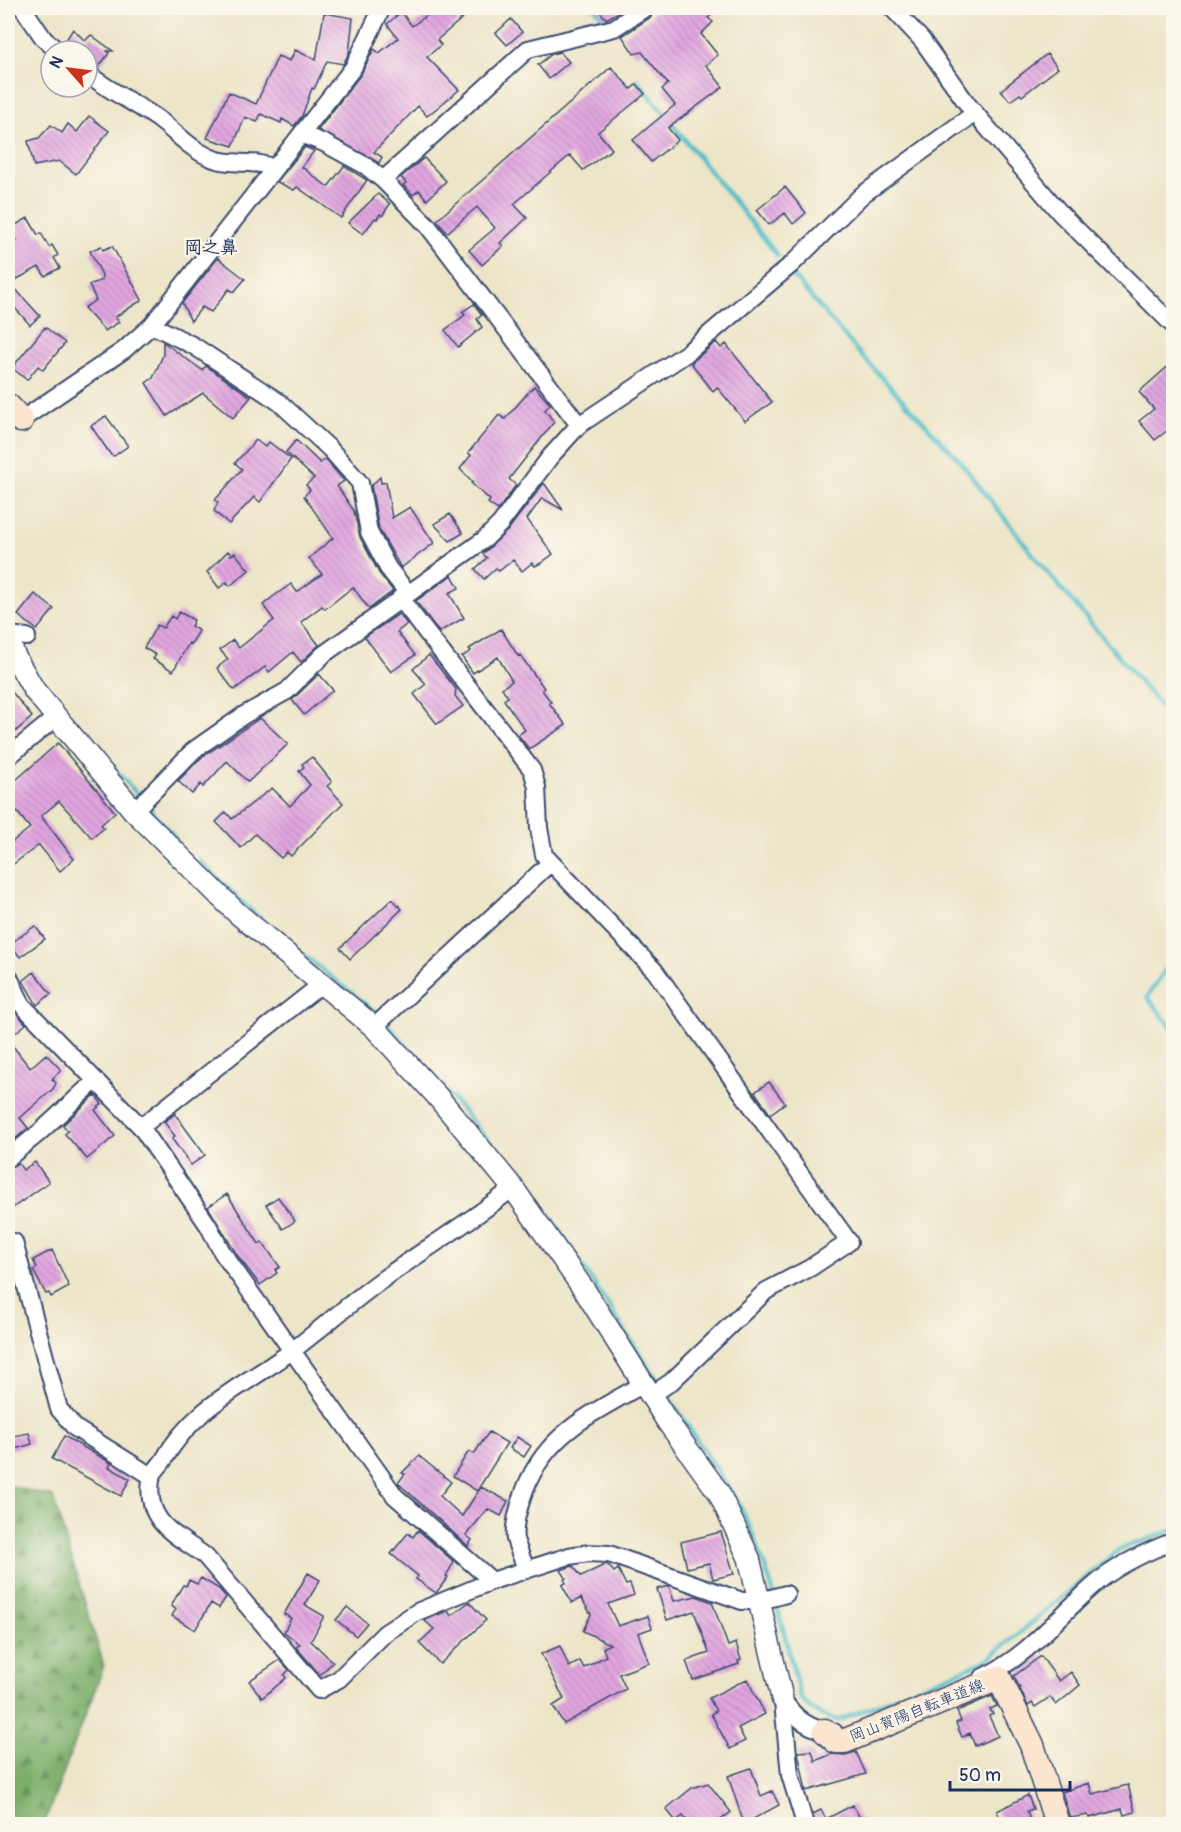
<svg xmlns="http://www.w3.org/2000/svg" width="1181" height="1832" viewBox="0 0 1181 1832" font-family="Pangolin,'Klee One',sans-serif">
<defs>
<pattern id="forest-firs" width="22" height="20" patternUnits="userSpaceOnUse" patternTransform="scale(1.5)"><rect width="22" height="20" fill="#7caf6a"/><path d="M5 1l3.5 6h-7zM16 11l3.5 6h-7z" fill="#658f5a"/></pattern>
<pattern id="building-back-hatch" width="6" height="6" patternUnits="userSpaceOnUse" patternTransform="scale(1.5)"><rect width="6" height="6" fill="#e2a6e0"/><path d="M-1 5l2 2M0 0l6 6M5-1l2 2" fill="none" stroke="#b688b9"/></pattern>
</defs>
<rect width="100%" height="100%" fill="#fbf7ec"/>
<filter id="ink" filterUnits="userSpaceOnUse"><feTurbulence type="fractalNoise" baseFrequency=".0167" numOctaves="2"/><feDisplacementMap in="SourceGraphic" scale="12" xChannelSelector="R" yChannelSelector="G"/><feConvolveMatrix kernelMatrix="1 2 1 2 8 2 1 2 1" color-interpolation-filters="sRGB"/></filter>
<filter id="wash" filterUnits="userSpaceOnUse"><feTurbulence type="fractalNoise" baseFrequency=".008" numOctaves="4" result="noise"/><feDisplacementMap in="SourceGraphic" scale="24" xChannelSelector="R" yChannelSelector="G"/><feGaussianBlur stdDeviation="1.35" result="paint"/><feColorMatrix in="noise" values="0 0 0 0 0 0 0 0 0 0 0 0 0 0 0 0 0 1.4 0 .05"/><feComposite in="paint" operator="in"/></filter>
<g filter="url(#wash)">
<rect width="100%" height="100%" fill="#ede5c8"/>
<path fill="url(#forest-firs)" stroke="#4c6f64" stroke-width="1.5" d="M8 1485 53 1497 104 1666 44 1824H8Z"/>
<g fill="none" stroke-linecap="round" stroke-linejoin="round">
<path stroke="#50bec8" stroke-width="4.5" d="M595 8 610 26
M637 80 778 256
M793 276 860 354 959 460 1039 562 1174 722
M21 649 25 652 35 672
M92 744 141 798
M146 805 176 839
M200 861 259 918
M300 952 380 1016
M1174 957 1147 997 1174 1030
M386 1022 501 1155 552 1220 739 1504C770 1565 784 1632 800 1697 811 1711 822 1717 839 1720L987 1660 1120 1549 1174 1530"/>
</g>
<g id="blocks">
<path fill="url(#building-back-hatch)" d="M437 8H474L437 40 441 45 427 57 459 90 427 116 418 106 374 152 382 157 379 163 318 130 361 74 374 49 379 53 398 38 387 24 401 12 412 26Z
M597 8H626L606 19Z
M655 8H719L708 18 713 22 701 34 718 55 706 65 723 87 668 128 678 140 651 162 633 140 675 105 662 89 668 84 642 52 634 54 622 36 651 17Z
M324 13 353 18 349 53 343 64 327 61 314 89 312 88 302 116 294 126 282 119 281 123 261 114 257 122 245 117 233 146 207 138 229 92 256 104 278 56 290 61 295 50 316 60Z
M511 19 522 32 507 45 496 33Z
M73 29 85 41 91 35 113 51H107L109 53 98 68 87 63V51H68L64 43Z
M560 52 569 62 549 79 538 65 552 54Z
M1047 54 1058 68 1022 96 1020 94 1010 101 1001 90Z
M611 67 631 89 637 84 645 94 598 132 612 149 583 170 570 155 514 204 527 218 500 243 503 246 482 265 469 250 495 228 477 207 447 233 437 220Z
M89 116 109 131 76 174 59 161 34 166 28 141 39 138 51 125 62 133 68 124 77 132Z
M305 147 314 151 302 167 328 187 344 166 367 180 341 218 297 187 294 190 277 182Z
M424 158 446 181 427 200 419 190 413 195 403 185 406 183 401 177Z
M785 187 806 213 793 224 785 213 769 225 757 210Z
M378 194 390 204 382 216 380 214 377 219 375 218 363 234 348 223Z
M28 218 38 235 41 233 49 247 52 245 58 255 54 258 60 268 45 276 39 267 10 283 40 316 30 325 8 300V247L17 241 10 228Z
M101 246 103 250 112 246 142 300 115 317 119 322 105 331 84 308 96 300 89 285 102 280V275L90 251Z
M218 258 245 279 234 292 229 289 211 312 202 307 191 321 182 303Z
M474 304 482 315 477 319 482 327 458 347 445 330 465 315 462 312Z
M45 327 65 343 43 370 38 366 27 380 12 368Z
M163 342 202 370 206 366 251 397 233 418 203 393 167 416 146 383 153 378 163 355Z
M716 342 721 348 726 344 772 402 745 421 717 387 713 391 691 363Z
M1173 362V426L1155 440 1139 421 1154 409 1139 392Z
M534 386 550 404 545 410 554 422 509 479 516 485 498 510 488 503 490 500 471 483 473 482 460 469 471 455 468 453 499 415 505 419Z
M106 416 128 446 114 456 111 455 91 426Z
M256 440 265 447 269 442 291 459 260 502 254 497 229 524 214 511 218 502 215 500 242 469 235 463Z
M296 440 320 463 325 459 344 481 337 486 354 511 360 537 379 573 393 591 369 609 353 587 325 609 322 606 301 622 319 645 301 662 293 652 269 672 265 667 234 690 217 668 228 659 220 650 233 640 239 648 274 620 263 605 274 596 291 584 297 592 322 574 309 558 333 538 304 496 310 490 306 485 314 478 286 452Z
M380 477 381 483 386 482 392 518 410 507 434 543 401 568 379 529 371 486Z
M544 483 563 510 542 498 527 519 553 554 541 563 535 566 532 563 522 571 513 560 499 571 496 568 484 579 475 569 487 558 483 554 508 530Z
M450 514 463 533 450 541 434 524Z
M228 551 231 555 235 553 249 570 230 586 227 582 219 588 207 572Z
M452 575 459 588 449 593 464 618 439 632 416 601Z
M35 594 54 609 37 630 18 615Z
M179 612 194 620 191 626 199 631 191 644 189 643 173 671 153 659 156 655 144 648 157 625 163 628 171 616 175 619Z
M399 614 407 624 397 632 415 655 391 672 365 637Z
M501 629 518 656 520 655 544 688 542 690 551 702 549 703 566 725 529 749 518 735 525 730 504 700 508 697 502 688 512 681 498 657 473 673 462 657 471 651 469 649Z
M429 655 456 689 455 696 463 706 437 724 414 694 426 684 413 669Z
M319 674 333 690 304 715 292 700Z
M8 687 32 717 8 738Z
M260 718 288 744 248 782 227 761 203 787 201 784 192 794 178 781 201 758Z
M58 743 115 812 101 825 104 828 92 838 59 801 41 816 74 859 60 871 39 845 8 868V845L30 828 8 801V787Z
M312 757 332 782 327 786 343 803 291 856 287 852 281 858 255 834 241 848 216 822 226 812 232 819 272 788 290 806 310 785 299 771 304 767 302 764Z
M392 899 402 909 350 959 340 948Z
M35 926 45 939 20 957 10 944Z
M34 972 51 994 37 1005 23 981Z
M12 1008 26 1024 8 1039V1011Z
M8 1040 30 1068 46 1054 61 1070 52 1079 56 1083 53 1089 20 1118 28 1128 8 1145Z
M769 1082 785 1103 770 1114 755 1092Z
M95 1095 102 1104 95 1110 115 1136 87 1159 65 1134 68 1131 63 1125Z
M175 1114 205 1155 191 1165 172 1139 175 1136 164 1122Z
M35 1162 49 1182 8 1211V1168L18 1163 23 1170Z
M227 1194 259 1244 262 1242 280 1267 275 1270 277 1273 260 1285 237 1255 208 1207Z
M278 1197 295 1221 283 1229 266 1205Z
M52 1250 69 1287 51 1297 49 1293 46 1294 33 1270 37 1268 33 1260Z
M489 1432 507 1443 477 1491 453 1476 469 1451 474 1454Z
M29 1433 32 1444 8 1451V1437Z
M64 1436 111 1463 109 1467 130 1479 121 1496 52 1459Z
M517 1437 531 1446 524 1457 510 1448Z
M419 1456 451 1482 440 1496 462 1516 481 1487 508 1501 501 1516 488 1509 466 1535 472 1540 468 1546 398 1483 405 1474 402 1473Z
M418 1530 454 1562 446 1576 448 1577 436 1593 416 1579 418 1576 391 1554 408 1533 413 1537Z
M721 1532 734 1574 713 1579 709 1563 687 1568 681 1542Z
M607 1564 614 1572 618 1569 626 1585 630 1584 634 1595 608 1604 618 1626 648 1616 652 1628 638 1633 649 1663 619 1674 626 1689 564 1724 553 1706 564 1699 541 1654 560 1646 569 1667 580 1661 584 1668 606 1656 603 1648 610 1644 583 1631 591 1614 581 1598 572 1603 562 1585 566 1583 564 1579 566 1578 561 1570 573 1566 581 1576Z
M308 1573 320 1580 305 1605 324 1616 311 1641 333 1662 320 1675 296 1647 300 1644 284 1632 291 1618 284 1614Z
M201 1578 219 1589 226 1597 219 1608 211 1603 195 1630 172 1616 176 1609 171 1606 183 1585 186 1586 189 1580 197 1584Z
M669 1586 674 1601 696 1596 712 1602 728 1646 736 1643 741 1660 738 1661 739 1664 693 1680 686 1661 709 1653 694 1611 667 1620 657 1589Z
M469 1602 486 1620 440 1664 419 1643 434 1629 424 1620 448 1611 451 1616Z
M347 1607 367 1623 356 1636 336 1620Z
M1041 1656 1059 1681 1071 1672 1080 1685 1056 1705 1050 1697 1035 1707 1032 1703 1028 1706 1014 1676Z
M280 1660 289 1670 284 1675 286 1678 262 1698 249 1681Z
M747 1679 765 1714 738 1728 745 1741 730 1749 711 1714 716 1711 709 1698Z
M992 1696 997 1706 990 1709 993 1714 989 1716 998 1736 975 1746 970 1733 962 1737 956 1723 961 1721 957 1711Z
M812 1751 815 1761 832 1754 845 1755 856 1752 866 1774 806 1791 798 1752Z
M751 1768 761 1796 772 1791 779 1805 744 1824 728 1776Z
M708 1783 731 1812 715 1824H690L683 1816 676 1821 666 1809 692 1788Z
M1089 1783 1092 1794 1128 1785 1135 1812 1124 1815 1122 1809 1089 1818 1088 1815 1070 1818 1062 1792Z
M1028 1795 1033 1809 1027 1811 1031 1824H1002L997 1811Z
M853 1805 863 1824H815L813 1814 821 1810 826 1819Z"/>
</g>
</g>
<g filter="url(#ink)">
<use href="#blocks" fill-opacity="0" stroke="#3a4a6e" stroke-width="1.5"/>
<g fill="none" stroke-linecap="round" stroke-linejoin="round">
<defs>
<path id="minor" d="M23 8 44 39 58 51
M892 8 922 40 968 105 1061 214 1174 326
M87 73C109 91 135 103 158 119 177 133 192 151 214 159 234 166 255 159 274 168
M303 135 324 143 366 166 383 180 428 226 579 425
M383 180 528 49 614 28 645 8
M152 325 194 346 279 402 330 449 360 483 369 532 388 568 407 592
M21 420 124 350 152 325 353 68 382 8
M400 598 532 770 537 787 539 828 544 855 655 971 849 1242 810 1268 766 1291 671 1382 650 1396
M8 635 27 637
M8 757 55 718
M134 811 194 750 244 715 287 691 324 654 485 539 500 524 550 457 579 425 687 353 792 264 862 195 975 113
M8 975 22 1005 141 1127 208 1225 222 1252 395 1496 492 1581
M374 1027 550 863
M141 1127 323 983
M8 1158 40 1132 95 1081
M513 1188C470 1222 423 1250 379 1282 349 1304 322 1328 293 1350 245 1386 194 1405 163 1461 159 1467 152 1472 151 1480 145 1524 177 1535 205 1556L319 1690 339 1679 385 1633 417 1612 492 1581 569 1556 588 1553 609 1554 742 1601H760L786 1594
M14 1242 59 1409 75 1428 151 1476
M526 1570C523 1560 518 1549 515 1539 513 1526 518 1510 522 1498 542 1435 590 1415 643 1384
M983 1677C1032 1655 1063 1609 1104 1577 1126 1561 1148 1551 1174 1541
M782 1698C794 1718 809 1730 834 1732
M783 1702 790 1775 805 1824"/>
<path id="tertiary" d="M8 636 14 655 34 690 134 811 237 913 374 1027 437 1096 513 1188 585 1291 667 1421 719 1493 749 1558 782 1698"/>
<path id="secondary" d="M8 406 21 420
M825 1731 836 1741H845L999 1678 1032 1745 1057 1824"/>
</defs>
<use href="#minor" stroke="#3a4a6e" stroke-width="20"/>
<use href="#tertiary" stroke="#3a4a6e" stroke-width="24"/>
<use href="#secondary" stroke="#3a4a6e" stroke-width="27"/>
<use href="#minor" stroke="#fff" stroke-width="16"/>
<use href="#tertiary" stroke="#fff" stroke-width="21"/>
<use href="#secondary" stroke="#fce5cf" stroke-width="24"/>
</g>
</g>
<g text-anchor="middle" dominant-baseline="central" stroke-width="4.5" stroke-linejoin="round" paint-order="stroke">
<g font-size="16" fill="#1b2f5e" stroke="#fbf7ec">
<text transform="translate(917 1711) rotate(-22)">岡山賀陽自転車道線</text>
</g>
<g font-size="18" font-weight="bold" fill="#1b2f5e" stroke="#fbf7ec">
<text x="211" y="247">岡之鼻</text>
</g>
</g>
<rect width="1181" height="1832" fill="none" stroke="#fbf7ec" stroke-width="30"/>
<g transform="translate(69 69) rotate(298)"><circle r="28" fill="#fbf7ec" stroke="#a1a7b3" stroke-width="1.5"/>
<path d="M0-4.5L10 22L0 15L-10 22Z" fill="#c8321e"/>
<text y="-9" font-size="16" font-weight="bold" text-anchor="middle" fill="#1b2f5e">N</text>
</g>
<path d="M950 1781v9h120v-9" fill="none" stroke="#1b2f5e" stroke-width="3"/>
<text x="959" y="1781" font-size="18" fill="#1b2f5e" stroke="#fbf7ec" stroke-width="4.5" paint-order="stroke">50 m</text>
</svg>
